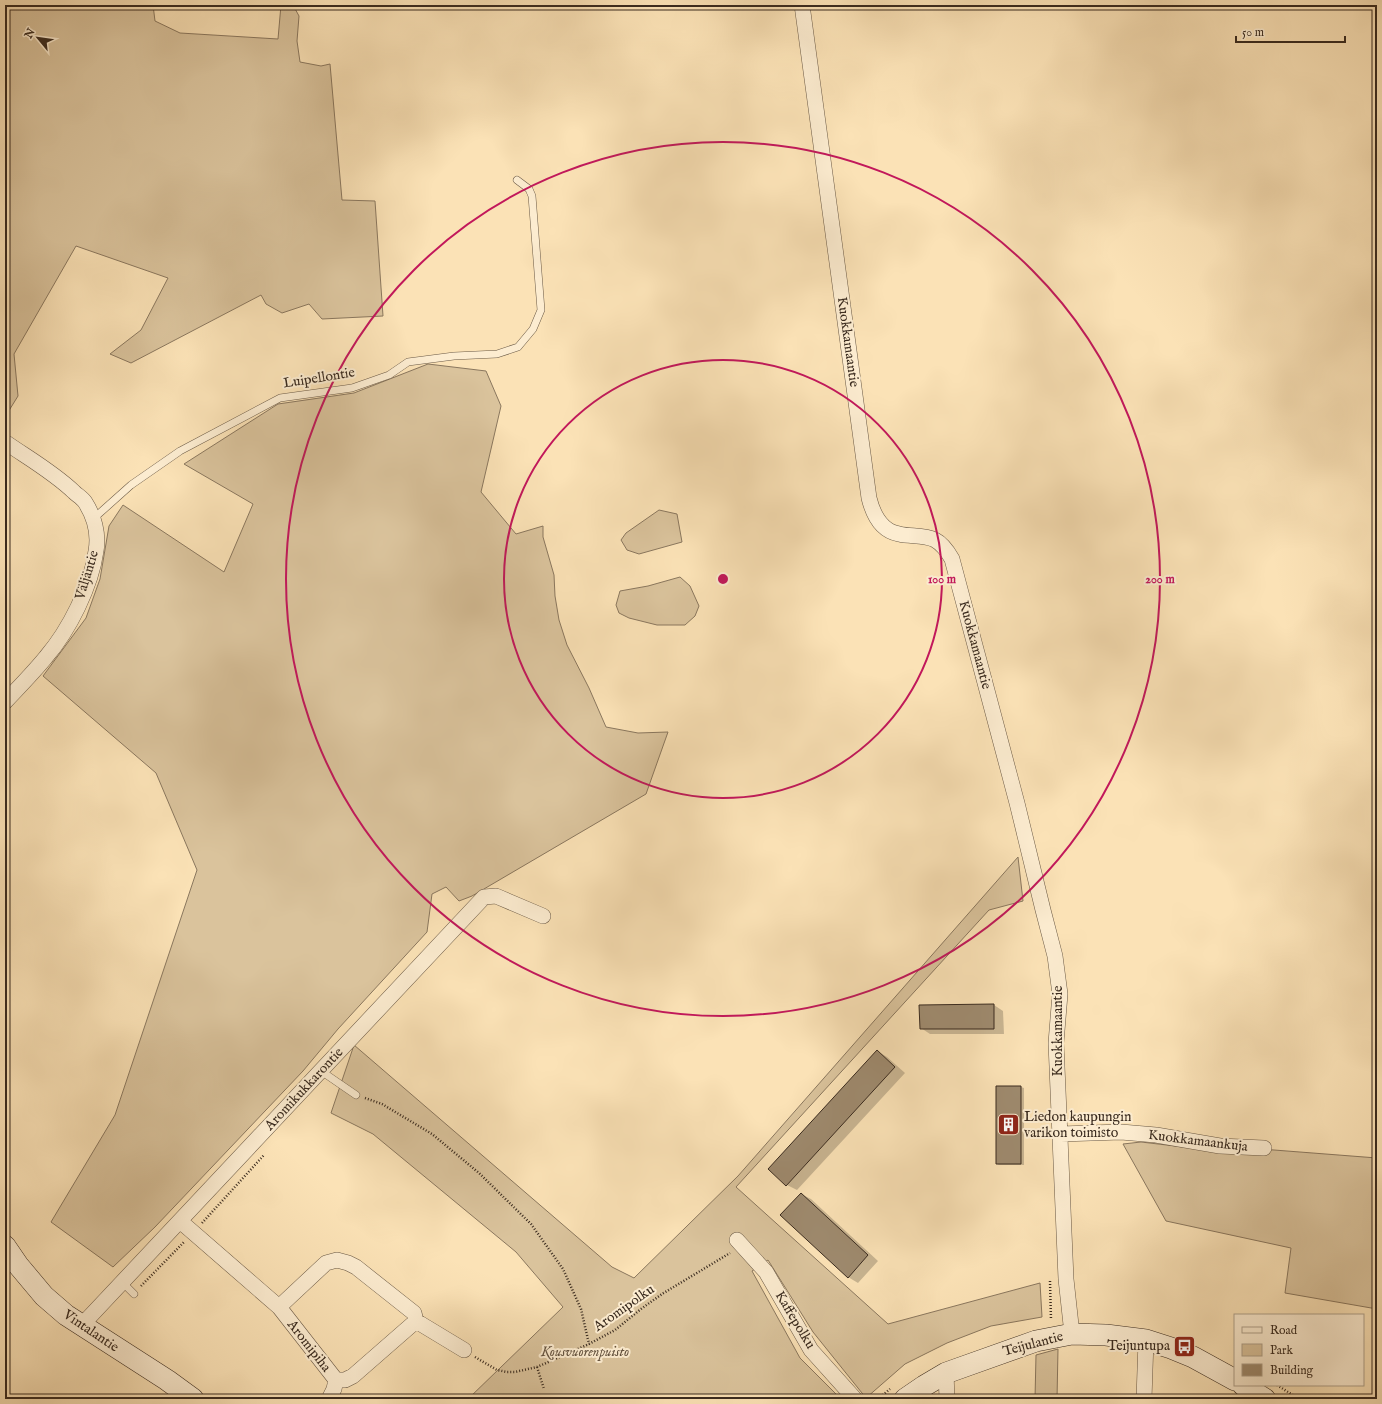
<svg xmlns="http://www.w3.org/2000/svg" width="1382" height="1404" viewBox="0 0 1382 1404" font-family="'IM FELL English',serif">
<rect width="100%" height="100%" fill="#fbe2b6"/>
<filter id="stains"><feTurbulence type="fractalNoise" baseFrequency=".005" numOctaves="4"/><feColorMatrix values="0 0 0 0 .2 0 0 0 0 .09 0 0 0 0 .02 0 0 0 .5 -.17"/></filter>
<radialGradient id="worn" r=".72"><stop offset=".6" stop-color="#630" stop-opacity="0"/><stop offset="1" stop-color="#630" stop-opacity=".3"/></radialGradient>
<path fill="#dac39c" stroke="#8a775e" d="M5 5H153L155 21 180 33 278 39 281 5H293L299 16 297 41 300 62 321 66 330 64 342 200 375 201 383 316 322 319 309 304 282 313 266 304 261 295 131 363 110 354 141 330 168 278 76 246 14 354 18 396 5 417Z
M428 364 486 371 501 406 481 492 516 534 543 526V537L554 575 555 596 559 620 567 645 589 688 606 727 638 733 668 732 646 794 472 896 459 901 446 887 432 894 427 932 338 1029 303 1071 155 1227 113 1267 51 1222 115 1115 197 870 156 773 43 676 86 618 100 579 109 526 123 505 224 572 253 504 184 464 278 404 354 393Z
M659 510 677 514 682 542 639 554 627 550 621 540 626 533Z
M680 577 690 586 699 606 695 616 685 625H657L629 618 619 613 616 605 620 591 648 586Z
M1018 857 1023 901 989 910 736 1187 888 1324 1040 1283 1042 1317 991 1326 947 1343 905 1364 866 1398 813 1332 768 1260 752 1271 800 1358 841 1399H468L563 1307 516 1252 373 1134 331 1113 354 1045 612 1267 634 1278 738 1176Z
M1141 1142 1209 1150 1261 1149 1377 1158V1309L1285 1293 1291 1248 1166 1221 1123 1144Z
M1058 1349 1057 1399H1035L1036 1355Z"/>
<path fill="#0003" d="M994 1005 1003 1011 1004 1034H930L921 1028Z
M877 1051 887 1057 905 1073 797 1190 787 1185Z
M997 1087H1021L1024 1088V1165H999L997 1164Z
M801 1194 811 1199 878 1261 858 1283 848 1277Z"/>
<path fill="#9e8a6e" stroke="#3a2b1f" d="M994 1004V1029H920L919 1005Z
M877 1050 895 1067 786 1186 768 1169Z
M996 1086H1021V1164H996Z
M801 1193 868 1255 848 1278 780 1215Z"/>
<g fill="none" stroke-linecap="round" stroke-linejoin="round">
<defs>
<path id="lane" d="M93 519 131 485 180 451 280 398 352 388 389 375 408 362 454 356 497 354 518 347 533 329 541 310 532 196 529 189 517 180
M321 1071 356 1095
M122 1282 134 1294"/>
<path id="street" d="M802 5 869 498C873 514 881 531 899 534 911 537 924 534 935 540 943 544 948 552 952 559L1017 803 1043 910 1055 956 1060 994 1056 1043 1066 1279 1072 1334
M5 442C28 458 53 472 74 492 77 495 82 498 85 502 94 516 99 534 96 551 91 587 69 630 46 657 33 673 19 687 5 702
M1061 1134 1121 1132 1156 1135 1220 1146 1264 1148
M180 1221 279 1307 326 1263 337 1260 348 1263 356 1267 414 1313 416 1321 353 1376 345 1380H336L279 1307
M737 1240 766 1272 811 1350 855 1399
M416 1321 464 1350
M81 1326 484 897 496 896 543 916
M946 1373 947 1399
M329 1399 334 1389 336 1380
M1144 1399 1146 1340"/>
<path id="secondary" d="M5 1246 18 1265 44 1296 66 1315 167 1380 193 1399
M1243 1385 1265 1399
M905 1399 924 1386 946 1373 1036 1341 1072 1334 1106 1335 1146 1340 1171 1348 1193 1357 1235 1380"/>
</defs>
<use href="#lane" stroke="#6a5945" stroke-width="8"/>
<use href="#street" stroke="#6a5945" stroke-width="16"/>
<use href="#secondary" stroke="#3a2b1f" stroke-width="22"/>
<path stroke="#3a2b1f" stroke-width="2.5" stroke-dasharray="1 2" stroke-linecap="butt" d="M365 1098 382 1104 432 1134 479 1173 531 1224 563 1269 581 1309 589 1344
M202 1223 264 1155
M1050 1281 1051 1320
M141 1286 184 1242
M475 1357 497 1370 507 1372H515L537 1367 589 1344 615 1330 641 1309 662 1294 730 1253
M537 1367 544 1389
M1277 1385 1299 1399
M878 1399 890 1389"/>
<use href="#lane" stroke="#fcecd0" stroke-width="7"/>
<use href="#street" stroke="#fcecd0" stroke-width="15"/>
<use href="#secondary" stroke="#fcecd0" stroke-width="21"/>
</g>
<g fill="none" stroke="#c2185b" stroke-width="2">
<circle cx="723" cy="579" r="219"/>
<circle cx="723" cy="579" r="437"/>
</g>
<defs>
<symbol id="building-square" viewBox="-11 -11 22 22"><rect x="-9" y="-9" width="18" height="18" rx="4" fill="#8f2418" stroke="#fcecd0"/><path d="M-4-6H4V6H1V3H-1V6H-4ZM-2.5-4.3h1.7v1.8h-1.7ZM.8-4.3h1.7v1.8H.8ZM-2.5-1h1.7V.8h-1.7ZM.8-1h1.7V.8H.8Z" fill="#fff"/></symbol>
<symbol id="bus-square" viewBox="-11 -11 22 22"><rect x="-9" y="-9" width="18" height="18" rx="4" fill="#8f2418" stroke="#fcecd0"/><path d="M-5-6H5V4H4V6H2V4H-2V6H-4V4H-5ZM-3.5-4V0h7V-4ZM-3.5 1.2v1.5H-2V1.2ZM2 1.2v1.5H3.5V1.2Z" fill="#fff"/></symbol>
</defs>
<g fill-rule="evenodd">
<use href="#building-square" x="996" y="1112" width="25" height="25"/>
<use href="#bus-square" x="1172" y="1334" width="25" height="25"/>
</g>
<g text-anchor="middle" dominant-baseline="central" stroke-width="4" stroke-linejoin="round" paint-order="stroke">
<g font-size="14" fill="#3a2b1f" stroke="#fcecd0">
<text transform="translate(848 342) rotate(82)">Kuokkamaantie</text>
<text transform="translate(319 378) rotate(-9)">Luipellontie</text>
<text transform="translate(87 575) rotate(-73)">Väljäntie</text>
<text transform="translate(975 645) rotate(75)">Kuokkamaantie</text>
<text transform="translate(1058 1031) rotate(-90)">Kuokkamaantie</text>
<text transform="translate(304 1089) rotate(-47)">Aromikukkarontie</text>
<text transform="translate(1198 1141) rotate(7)">Kuokkamaankuja</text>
<text transform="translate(624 1308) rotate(-35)">Aromipolku</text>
<text transform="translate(795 1320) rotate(59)">Kaffepolku</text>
<text transform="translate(91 1331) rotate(34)">Vintalantie</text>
<text transform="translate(1033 1344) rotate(-15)">Teijulantie</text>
<text transform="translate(309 1346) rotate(52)">Aromipiha</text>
</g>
<g font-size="14" fill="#3a2b1f" stroke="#fcecd0" text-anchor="start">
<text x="1024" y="1117">Liedon kaupungin<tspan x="1024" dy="16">varikon toimisto</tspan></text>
<text x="1170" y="1346" text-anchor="end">Teijuntupa</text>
</g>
<g font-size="14" font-style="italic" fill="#62513e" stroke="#fcecd0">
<text x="585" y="1352">Kousvuorenpuisto</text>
</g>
</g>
<circle cx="723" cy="579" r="6" fill="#c2185b" stroke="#fcecd0" stroke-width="2"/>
<g font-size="12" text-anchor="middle" font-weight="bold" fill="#c2185b" stroke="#fcecd0" stroke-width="4" stroke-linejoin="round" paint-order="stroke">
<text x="942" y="583">100 m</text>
<text x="1160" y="583">200 m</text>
</g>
<rect width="1382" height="1404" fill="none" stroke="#fbe2b6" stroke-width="20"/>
<rect x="6" y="6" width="1370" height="1392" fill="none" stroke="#3a2b1f" stroke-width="2"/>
<rect x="10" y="10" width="1362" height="1384" fill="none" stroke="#3a2b1f"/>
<rect x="1234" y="1314" width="130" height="72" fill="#fcecd0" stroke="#ae9f89"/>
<rect x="1242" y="1327" width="20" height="6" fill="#fcecd0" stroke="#ae9f89"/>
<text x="1270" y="1334" font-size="12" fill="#3a2b1f">Road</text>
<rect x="1242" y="1344" width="20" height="12" fill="#dac39c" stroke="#ae9f89"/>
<text x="1270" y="1354" font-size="12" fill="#3a2b1f">Park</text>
<rect x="1242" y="1364" width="20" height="12" fill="#9e8a6e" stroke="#ae9f89"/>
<text x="1270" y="1374" font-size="12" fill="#3a2b1f">Building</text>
<g transform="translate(38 38) rotate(299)" stroke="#fcecd0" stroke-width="3" paint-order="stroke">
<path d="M0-3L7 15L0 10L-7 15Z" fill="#3a2b1f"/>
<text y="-6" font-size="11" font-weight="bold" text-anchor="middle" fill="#3a2b1f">N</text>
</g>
<path d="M1236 36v6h109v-6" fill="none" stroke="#3a2b1f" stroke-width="2"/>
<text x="1242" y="36" font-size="12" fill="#3a2b1f" stroke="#fcecd0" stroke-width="3" paint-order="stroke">50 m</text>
<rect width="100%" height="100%" filter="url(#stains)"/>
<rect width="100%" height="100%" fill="url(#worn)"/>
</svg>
